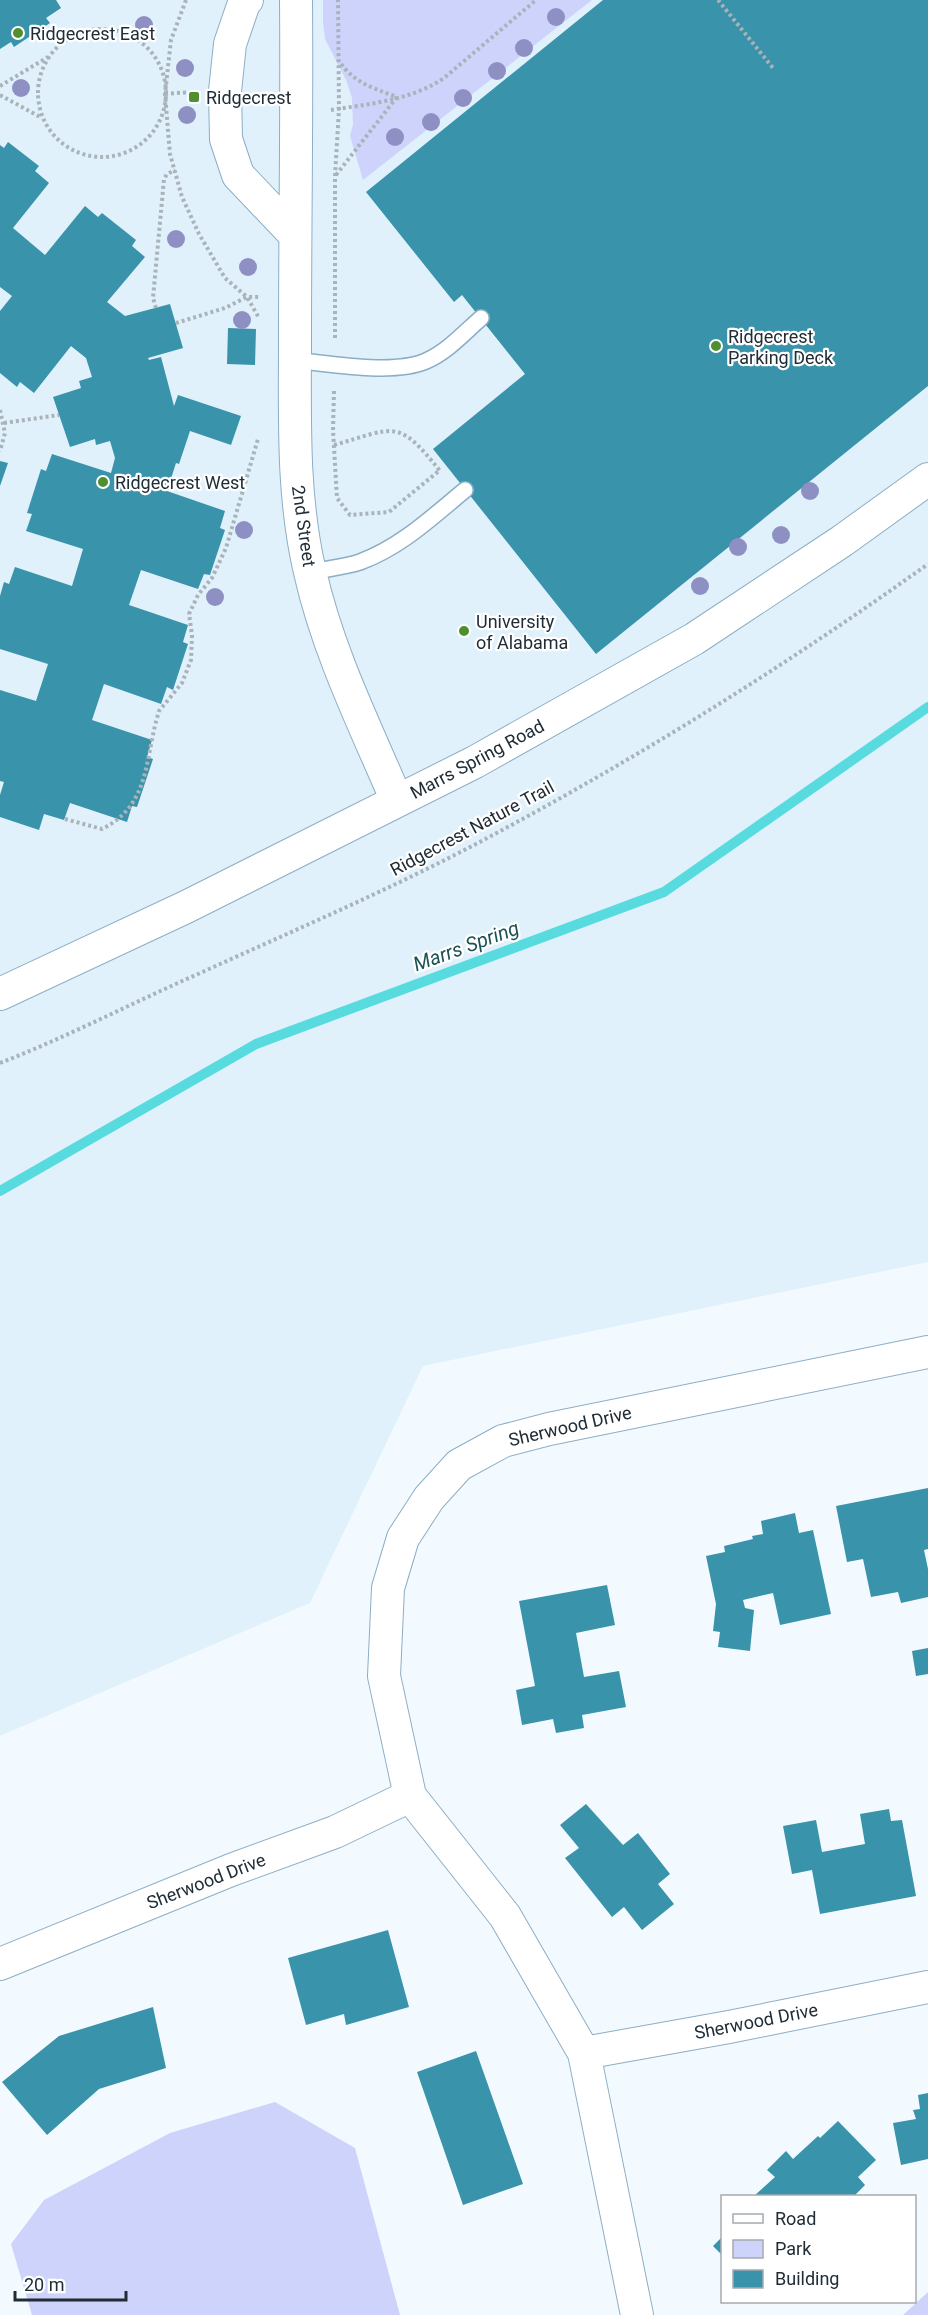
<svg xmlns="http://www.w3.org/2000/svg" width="928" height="2315" viewBox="0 0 928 2315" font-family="Roboto,sans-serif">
<rect width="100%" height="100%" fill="#f3faff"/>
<path fill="#e0f1fc" d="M0 0H928V1262L423 1366 310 1603 0 1736Z"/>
<path fill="#ced3fb" d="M323 0H592L363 180 350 136 353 124 352 98 346 80 325 39 323 22Z
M275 2102 355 2148 400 2315H32L11 2244 44 2200 170 2133Z
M928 2292V2315H903Z"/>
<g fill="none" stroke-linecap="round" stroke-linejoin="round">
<path stroke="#58dbde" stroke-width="10" d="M0 1191 256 1044 664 892 928 707"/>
</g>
<path fill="#3993aa" d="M0 0H56L61 8 46 18 50 23 14 47 11 42 0 49Z
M603 0H928V386L596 654 433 449 525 374 462 295 454 302 366 192Z
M8 142 39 166 35 171 49 183 13 228 45 255 85 206 98 217 102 213 136 240 132 246 145 257 107 302 125 316 170 304 183 348 148 358 149 360 161 357 174 406 178 395 241 416 231 445 190 431 179 464 176 463 167 491 225 511 220 528 225 530 210 575 204 574 198 589 141 570 129 605 188 625 183 642 188 644 173 690 167 687 161 704 104 684 92 720 152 740 147 757 153 759 137 807 132 806 127 822 70 803 64 820 44 814 39 830 0 817V795L4 782 0 781V690L36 701 48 664 0 649V596L4 582 9 584 15 567 72 586 83 549 26 531 32 514 27 513 41 469 46 471 52 454 111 473 115 458 110 441 96 445 95 439 70 447 53 397 81 388 79 381 92 377 86 358 71 346 34 393 20 382 17 387 0 373V311L12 296 0 287V145L4 148Z
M228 328 256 329 255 365 227 364Z
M0 461 8 463 0 486Z
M928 1488V1549L924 1550 928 1569V1597L901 1603 898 1592 871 1597 863 1559 847 1562 836 1506Z
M795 1513 799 1533 813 1530 831 1614 780 1625 773 1593 743 1600 745 1608 754 1610 750 1651 718 1647 720 1632 713 1631 716 1604 706 1556 725 1552 724 1546 753 1539 752 1536 763 1534 761 1521Z
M607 1585 615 1625 576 1633 584 1677 619 1671 626 1707 582 1715 584 1728 556 1733 553 1719 522 1725 516 1690 535 1686 519 1601Z
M928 1648V1674L916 1676 912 1651Z
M586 1804 623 1845 638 1833 670 1874 658 1884 674 1904 642 1930 624 1907 612 1917 565 1858 579 1848 560 1825Z
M889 1809 891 1821 902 1820 916 1896 820 1914 812 1870 792 1874 783 1826 816 1820 822 1852 865 1844 860 1814Z
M388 1930 409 2007 346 2025 344 2014 306 2025 288 1958Z
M153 2007 166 2068 99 2089 47 2135 2 2082 59 2036Z
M476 2051 523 2184 463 2205 417 2072Z
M928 2093V2159L901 2165 893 2123 916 2119 913 2110 920 2109 918 2095Z
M838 2121 876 2160 858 2177 865 2185 854 2196H754L775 2177 767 2170 786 2151 793 2159 818 2136 820 2138Z
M722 2237V2255L713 2246Z"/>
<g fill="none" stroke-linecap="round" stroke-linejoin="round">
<defs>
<path id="lane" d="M295 360C329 364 395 375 426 361 447 352 464 333 481 318
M310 572C326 569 345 567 360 562 401 547 432 517 465 490"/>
<path id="street" d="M247 0 244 3 230 44 225 91 226 139 238 175 295 235
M296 0C297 114 295 227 295 341 295 418 292 496 310 572 328 652 365 726 397 801
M0 994 186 907 475 762 694 639 842 541 928 479
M0 1964 231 1870 335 1832 410 1796
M584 2053 729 2027 928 1987
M637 2315 584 2053 505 1916 410 1796 384 1676 388 1588 403 1538 429 1498 459 1465 503 1441 549 1429 928 1352"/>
</defs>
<use href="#lane" stroke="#8caec5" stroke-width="18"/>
<use href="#street" stroke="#8caec5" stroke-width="34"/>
<path stroke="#aab3b9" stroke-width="4" stroke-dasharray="3 3" stroke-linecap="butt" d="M186 0 171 40 165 94 170 154 182 197 199 234 225 278 247 297 259 318
M718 0 773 68
M38 93a64 64 0 1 1 128 0a64 64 0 1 1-128 0Z
M0 86 48 57
M165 94 191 92
M0 95 42 118
M331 110C369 104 412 100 444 78L536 0
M336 175 397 97C373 88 354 83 339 61
M156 308 153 298 164 179 167 174 175 170
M176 323 225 308 247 297H259
M335 338V176L339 109 338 0
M334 391 333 430 337 498 350 515 389 512 440 470
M0 410 5 433 0 451
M4 423 59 415
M334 445C395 428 397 417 440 471
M65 819 102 829C149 806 145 761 157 718L159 711 182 683 191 660 192 635 189 614 198 595 212 578 226 548 258 439
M0 1063C67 1037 132 1003 198 974 297 929 396 887 491 836 643 755 788 664 928 564"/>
<use href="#lane" stroke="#fff" stroke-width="15"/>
<use href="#street" stroke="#fff" stroke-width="32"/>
</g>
<g fill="#8e90c4">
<circle cx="556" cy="17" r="9"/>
<circle cx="144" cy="25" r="9"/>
<circle cx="524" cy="48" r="9"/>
<circle cx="185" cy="68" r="9"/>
<circle cx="497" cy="71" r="9"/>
<circle cx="21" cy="88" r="9"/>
<circle cx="463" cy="98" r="9"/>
<circle cx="187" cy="115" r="9"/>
<circle cx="431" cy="122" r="9"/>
<circle cx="395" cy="137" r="9"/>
<circle cx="176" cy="239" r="9"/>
<circle cx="248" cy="267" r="9"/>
<circle cx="242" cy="320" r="9"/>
<circle cx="810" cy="491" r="9"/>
<circle cx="244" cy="530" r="9"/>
<circle cx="781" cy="535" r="9"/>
<circle cx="738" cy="547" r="9"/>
<circle cx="700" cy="586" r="9"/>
<circle cx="215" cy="597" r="9"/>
</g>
<g fill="#508f30" stroke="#fff" stroke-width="2">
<circle cx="18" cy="33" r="6"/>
<rect x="188" y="91" width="12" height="12" rx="3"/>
<circle cx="716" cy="346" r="6"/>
<circle cx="103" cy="482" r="6"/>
<circle cx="464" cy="631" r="6"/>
</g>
<g text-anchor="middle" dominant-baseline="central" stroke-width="4.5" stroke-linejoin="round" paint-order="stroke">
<g font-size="18" fill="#202d37" stroke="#fff" text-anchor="start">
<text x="30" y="33">Ridgecrest East</text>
<text x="206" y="97">Ridgecrest</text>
<text x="728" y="336">Ridgecrest<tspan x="728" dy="21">Parking Deck</tspan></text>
<text x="115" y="482">Ridgecrest West</text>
<text x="476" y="621">University<tspan x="476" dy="21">of Alabama</tspan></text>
</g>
<g font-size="18" fill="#202d37" stroke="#fff">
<text transform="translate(304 526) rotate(82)">2nd Street</text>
<text transform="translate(477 759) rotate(-28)">Marrs Spring Road</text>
<text transform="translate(472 828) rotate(-28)">Ridgecrest Nature Trail</text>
<text transform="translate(570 1426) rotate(-13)">Sherwood Drive</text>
<text transform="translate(206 1881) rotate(-21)">Sherwood Drive</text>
<text transform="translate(756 2021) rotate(-11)">Sherwood Drive</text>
</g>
<g font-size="20" font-style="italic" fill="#1b5355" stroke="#fff">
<text transform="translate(466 946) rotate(-20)">Marrs Spring</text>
</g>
</g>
<rect x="721" y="2195" width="195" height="108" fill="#ffffff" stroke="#a6abaf" stroke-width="1.5"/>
<rect x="733" y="2214" width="30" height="9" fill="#ffffff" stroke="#a6abaf" stroke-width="1.5"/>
<text x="775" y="2225" font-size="18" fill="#202d37">Road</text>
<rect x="733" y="2240" width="30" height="18" fill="#ced3fb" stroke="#a6abaf" stroke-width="1.5"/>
<text x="775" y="2255" font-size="18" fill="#202d37">Park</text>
<rect x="733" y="2270" width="30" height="18" fill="#3993aa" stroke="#a6abaf" stroke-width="1.5"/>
<text x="775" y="2285" font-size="18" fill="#202d37">Building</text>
<path d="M15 2291v9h111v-9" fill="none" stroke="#202d37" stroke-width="3"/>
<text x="24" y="2291" font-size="18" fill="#202d37" stroke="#ffffff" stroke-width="4.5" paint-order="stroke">20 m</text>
</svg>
